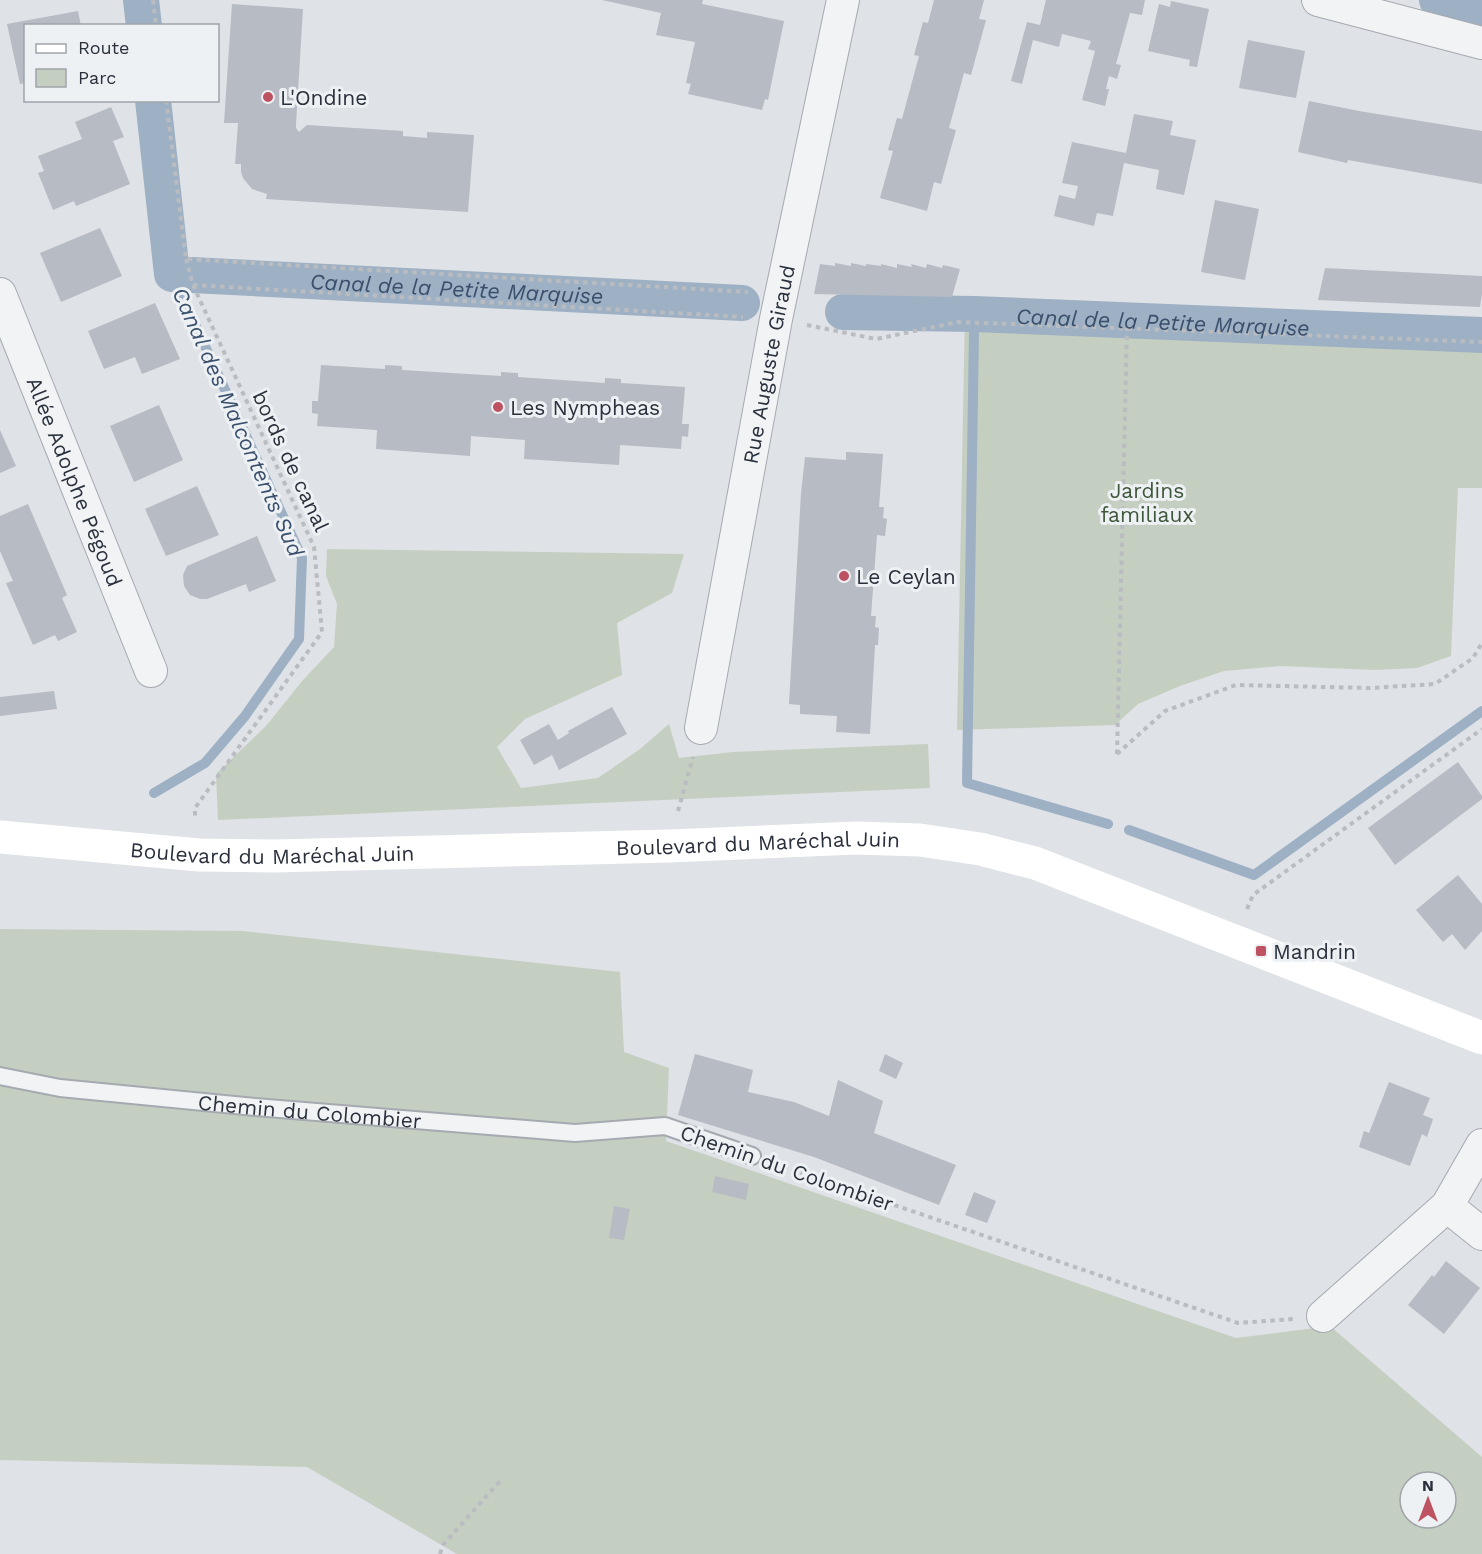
<svg xmlns="http://www.w3.org/2000/svg" width="1482" height="1554" viewBox="0 0 1482 1554" font-family="'Work Sans',sans-serif">
<rect width="100%" height="100%" fill="#dfe2e6"/>
<path fill="#c5cfc1" fill-rule="evenodd" d="M965 309 1482 329V488H1458L1451 656 1417 668 1375 670 1280 666 1224 671 1180 686 1138 704 1115 725 957 730Z
M327 549 684 554 672 593 617 623 622 675 525 719 497 747 521 788 598 778 640 749 669 724 679 758 733 752 928 744 930 788 218 820 216 774 266 726 303 680 334 647 337 604 326 576Z
M0 929 243 931 620 972 624 1052 669 1068 666 1141 1236 1338 1330 1326 1482 1457V1554H457L307 1467 0 1460ZM1410 1482H1446V1518H1410Z"/>
<g fill="none" stroke-linecap="round" stroke-linejoin="round">
<path stroke="#9eb0c3" stroke-width="10" d="M974 330 967 783 1108 824
M154 793 205 763 245 716 299 639 302 558 172 274
M1129 830 1254 875 1482 711"/>
<g stroke="#9eb0c3" stroke-width="36">
<path d="M141 0 144 26"/>
<path d="M1437 0 1482 13"/>
<path id="s1" d="M153 100 172 274 742 303"/>
<path id="s2" d="M843 312 974 314 1482 335"/>
</g>
</g>
<path fill="#b7bbc3" d="M602 0H703L702 4 784 21 768 100 765 99 762 110 688 94 691 84 686 83 695 42 656 35 661 13Z
M934 0H984L979 19 986 20 971 75 964 73 949 128 956 130 941 184 934 182 927 211 880 198 893 151 888 150 897 118 902 119 919 56 914 55 923 22 928 23Z
M1046 0H1145L1142 15 1130 13 1116 64 1121 65 1117 79 1109 76 1106 89H1109L1105 106 1082 100 1095 51 1088 49 1091 41 1062 34 1059 47 1033 40 1022 84 1011 81 1027 22 1040 25Z
M1171 1 1209 9 1197 67 1189 66 1190 60 1148 51 1159 4 1170 7Z
M232 4 303 9 296 124V128L299 132 307 125 403 131V136L427 138V132L474 135 468 212 266 199 267 194 252 189 243 178 241 172V164H235L238 123H224Z
M78 11 81 26H26V83L20 84 7 24Z
M1248 40 1305 51 1296 98 1239 88Z
M1309 101 1359 111 1482 131V184L1348 160 1347 163 1298 152Z
M111 107 124 137 113 141 130 184 76 206 74 201 53 210 38 173 44 171 38 156 82 139 75 122Z
M1134 114 1173 121 1170 135 1196 140 1184 195 1156 189 1159 170 1124 163 1113 216 1097 213 1094 226 1054 216 1059 195 1075 199 1078 186 1062 183 1072 142 1126 153Z
M1215 200 1259 209 1245 280 1201 272Z
M100 228 122 276 61 302 40 253Z
M835 263 851 266V263L866 266V264L881 266V264L897 268V264L912 267 911 264 926 268 927 264 942 268 943 265 960 269 952 297 814 294 820 264 835 266Z
M1325 268 1482 276V294L1480 307 1318 300Z
M155 303 180 359 142 374 135 357 104 369 88 331Z
M321 365 385 369V365L402 366V370L501 376V372L518 373V377L605 383V378L621 379V383L685 387 682 424H689L688 437 682 436 681 449 620 445 619 465 524 459 525 440 471 436 470 456 376 449 377 430 317 426 318 414 312 413V401H318Z
M159 405 183 460 134 482 110 426Z
M0 430 16 466 0 473Z
M846 452 883 454 879 507H884L883 518 887 519 885 536 877 535 871 616H876L875 627 879 628 878 645H875L870 734 836 732 837 716 800 714V705L789 704 801 493 805 457 846 460Z
M197 486 219 535 166 556 145 509Z
M28 504 67 595 62 598 77 632 58 641 55 635 33 645 6 583 13 581 0 551V516Z
M257 536 276 581 249 592 246 584 207 599H200L190 595 184 586 183 575 187 566Z
M54 691 57 709 0 716V697Z
M612 707 627 734 559 770 552 755 534 765 520 740 549 724 558 740 569 733 568 731Z
M1458 762 1482 796V799L1395 865 1368 828Z
M1458 875 1482 904V931L1465 950 1452 934 1443 942 1416 910Z
M695 1054 753 1070 748 1092 794 1102 829 1116 838 1080 883 1101 874 1133 956 1165 939 1205 814 1157 678 1115Z
M885 1054 903 1063 896 1079 879 1071Z
M1389 1082 1430 1098 1423 1115 1433 1119 1427 1137 1422 1134 1410 1166 1359 1147 1364 1131 1369 1133Z
M715 1176 749 1184 746 1200 712 1192Z
M974 1192 996 1201 987 1223 965 1215Z
M614 1206 630 1209 624 1240 609 1238Z
M1446 1261 1480 1288 1444 1334 1408 1305 1432 1275 1434 1277Z"/>
<g fill="none" stroke-linecap="round" stroke-linejoin="round">
<defs>
<g id="lane">
<path id="s3" d="M0 1076 60 1088 255 1107 575 1133 665 1126 752 1156"/>
</g>
<g id="street">
<path d="M1318 0 1482 43"/>
<path id="s4" d="M0 294 151 671"/>
<path id="s5" d="M701 728 776 319 843 0"/>
<path d="M1447 1206 1482 1234"/>
<path d="M1323 1316 1447 1206 1482 1145"/>
</g>
</defs>
<use href="#lane" stroke="#a5a9b0" stroke-width="20"/>
<use href="#street" stroke="#a5a9b0" stroke-width="34"/>
<path stroke="#b9bcc1" stroke-width="4" stroke-dasharray="4.5 4.5" stroke-linecap="butt" d="M153 0 156 26
M166 100 186 259 748 292
M186 259 193 285 314 547 322 632 195 808V820
M193 285 743 317
M807 325 876 339 958 322 1482 342
M1117 754 1127 328
M1117 754 1165 711 1236 685 1370 688 1435 684 1473 658 1482 643
M678 811 693 757
M1247 909 1253 895 1482 729
M775 1164 1238 1323 1293 1319
M440 1554 443 1545 500 1481"/>
<use href="#lane" stroke="#f1f3f5" stroke-width="16"/>
<use href="#street" stroke="#f1f3f5" stroke-width="32"/>
<path stroke="#fff" stroke-width="33" id="s6" d="M0 837 199 855 275 856 669 846 856 838 920 840 980 849 1035 863 1482 1038"/>
</g>
<g fill="#be5162" stroke="#eef1f4" stroke-width="2">
<circle cx="268" cy="97" r="6"/>
<circle cx="498" cy="407" r="6"/>
<circle cx="844" cy="576" r="6"/>
<rect x="1255" y="945" width="12" height="12" rx="3"/>
</g>
<g text-anchor="middle" dominant-baseline="central" stroke-width="6" stroke-linejoin="round" paint-order="stroke">
<g font-size="21" fill="#2a303c" stroke="#eef1f4" text-anchor="start">
<text x="280" y="97">L'Ondine</text>
<text x="510" y="407">Les Nympheas</text>
<text x="856" y="576">Le Ceylan</text>
<text x="1273" y="951">Mandrin</text>
</g>
<g font-size="21" fill="#2a303c" stroke="#eef1f4">
<text stroke="none"><textPath href="#s5" startOffset="370">Rue Auguste Giraud</textPath></text>
<text transform="translate(291 461) rotate(65)">bords de canal</text>
<text stroke="none"><textPath href="#s4" startOffset="202">Allée Adolphe Pégoud</textPath></text>
<text stroke="none"><textPath href="#s6" startOffset="759">Boulevard du Maréchal Juin</textPath></text>
<text stroke="none"><textPath href="#s6" startOffset="273">Boulevard du Maréchal Juin</textPath></text>
<text stroke="none"><textPath href="#s3" startOffset="312">Chemin du Colombier</textPath></text>
<text transform="translate(787 1168) rotate(19)">Chemin du Colombier</text>
</g>
<g font-size="21" fill="#3e5639" stroke="#eef1f4">
<text x="1147" y="490">Jardins<tspan x="1147" dy="24">familiaux</tspan></text>
</g>
<g font-size="22" font-style="italic" fill="#394f6b" stroke="#eef1f4">
<text stroke="none"><textPath href="#s1" startOffset="460">Canal de la Petite Marquise</textPath></text>
<text stroke="none"><textPath href="#s2" startOffset="320">Canal de la Petite Marquise</textPath></text>
<text transform="translate(238 422) rotate(66)">Canal des Malcontents Sud</text>
</g>
</g>
<rect x="24" y="24" width="195" height="78" fill="#eef1f4" stroke="#a0a4aa" stroke-width="1.5"/>
<rect x="36" y="44" width="30" height="9" fill="#ffffff" stroke="#a0a4aa" stroke-width="1.5"/>
<text x="78" y="54" font-size="18" fill="#2a303c">Route</text>
<rect x="36" y="69" width="30" height="18" fill="#c5cfc1" stroke="#a0a4aa" stroke-width="1.5"/>
<text x="78" y="84" font-size="18" fill="#2a303c">Parc</text>
<g transform="translate(1428 1500)"><circle r="28" fill="#eef1f4" stroke="#a0a4aa" stroke-width="1.5"/>
<path d="M0-4.5L10 22L0 15L-10 22Z" fill="#be5162"/>
<text y="-9" font-size="16" font-weight="bold" text-anchor="middle" fill="#2a303c">N</text>
</g>
</svg>
